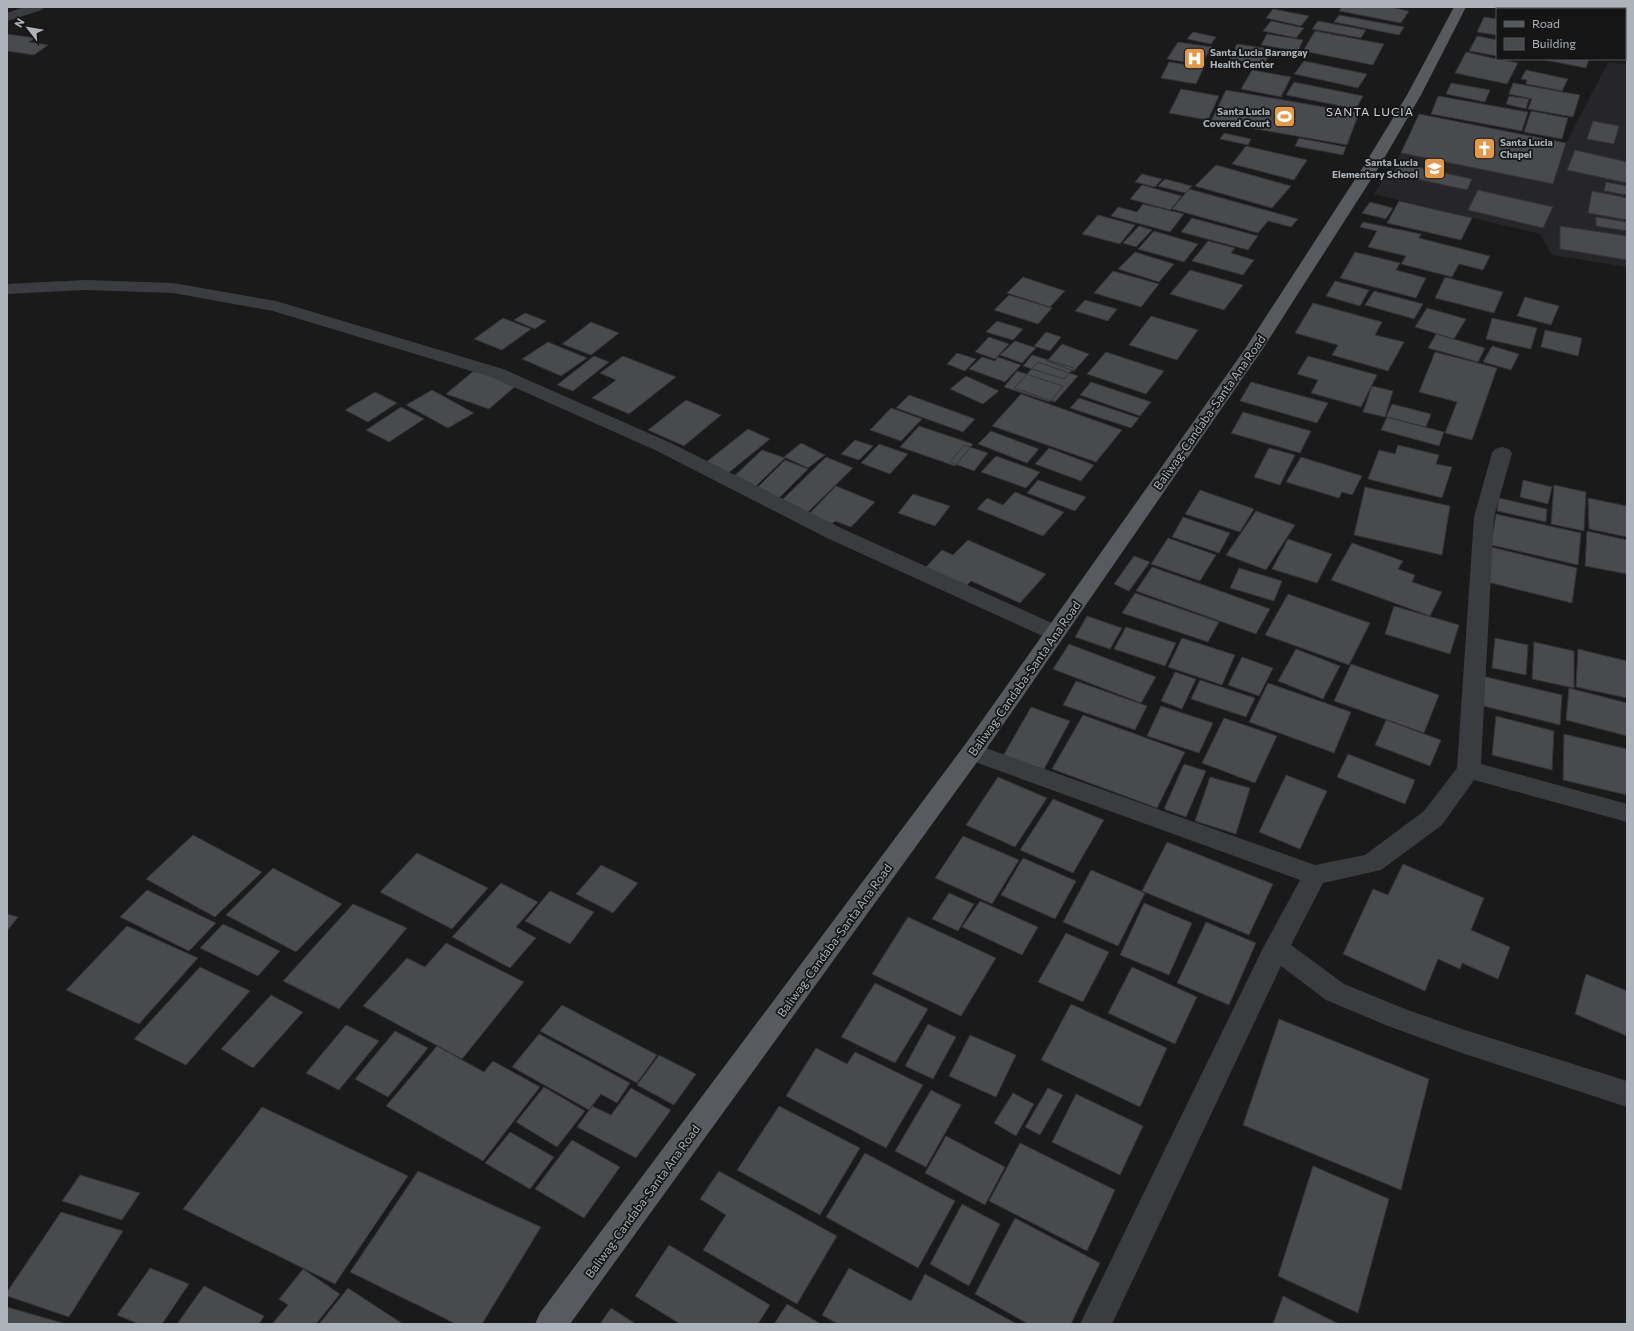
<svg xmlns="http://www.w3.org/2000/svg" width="1634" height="1331" viewBox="0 0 1634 1331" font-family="Commissioner,sans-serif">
<rect width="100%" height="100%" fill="#1a1a1b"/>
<path fill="#262628" d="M1608 62 1627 64V267L1552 255 1540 234 1374 194 1401 153 1553 184 1566 143Z"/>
<path fill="#494a4e" stroke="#343437" d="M1342 7H1391L1409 11 1401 23 1339 11Z
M1544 7H1595L1594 9H1542Z
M1273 9 1309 16 1301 26 1266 18Z
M1339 15 1404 27 1399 35 1334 22Z
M1484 17 1497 19V35L1477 32Z
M1271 21 1304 28 1296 38 1263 31Z
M1318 21 1366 30 1361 38 1312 29Z
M1315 31 1384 44 1373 65 1303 51Z
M1193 32 1216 37 1211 44 1187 39Z
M7 34 35 38 29 42 48 45 34 55 7 51Z
M1267 34 1303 40 1298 51 1261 45Z
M1477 36 1497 40V56L1469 51Z
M1178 42 1212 47 1201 65 1167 59Z
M1237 44 1272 49 1264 65 1230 59Z
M1466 52 1497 59 1518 63 1507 84 1455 73Z
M1545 59H1589L1586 68 1545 60Z
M1304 61 1367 74 1358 88 1294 74Z
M1169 62 1204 67 1196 84 1161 78Z
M1252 70 1291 77 1281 97 1241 89Z
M1526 70 1568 79 1562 91 1526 84 1527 80 1521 79Z
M1294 82 1363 96 1356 109 1286 95Z
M1451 83 1490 90 1485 102 1446 94Z
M1513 83 1580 95 1573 117 1528 109 1532 99 1509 94Z
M1181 89 1219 96 1208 120 1169 113Z
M1226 90 1359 113 1347 145 1211 121Z
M1438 96 1528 112 1522 131 1431 114Z
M1509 96 1529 99 1526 109 1506 104Z
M1531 111 1568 118 1562 139 1524 132Z
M1419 114 1566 143 1553 184 1401 153Z
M1593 121 1619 126 1614 144 1587 139Z
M1224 133 1251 139 1248 145 1220 139Z
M1299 138 1346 147 1343 155 1295 146Z
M1246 146 1307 160 1294 180 1232 164Z
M1575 150 1627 162V183L1567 170Z
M1399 163 1472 179 1467 190 1394 174Z
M1216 165 1291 186 1272 208 1195 186Z
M1142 174 1162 179 1155 187 1135 182Z
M1165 179 1192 186 1185 193 1158 186Z
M1606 182 1627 186V195L1604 191Z
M1142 185 1182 196 1170 210 1130 199Z
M1189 189 1298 219 1291 227 1268 221 1258 233 1172 209Z
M1478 190 1553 207 1543 228 1468 210Z
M1592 191 1627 198V220L1588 213Z
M1399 201 1472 218 1461 240 1387 223Z
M1370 202 1393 208 1386 219 1362 213Z
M1143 204 1184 214 1170 232 1111 216 1118 207 1137 212Z
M1098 215 1135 225 1120 244 1082 234Z
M1596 217 1627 222V231L1596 226Z
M1192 218 1258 236 1248 250 1181 232Z
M1363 222 1421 234 1419 238 1490 256 1483 270 1459 264 1452 277 1401 264 1406 256 1368 247 1377 231 1360 227Z
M1139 226 1152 230 1136 247 1123 243Z
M1560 226 1627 236V260L1560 249Z
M1154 231 1198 244 1184 262 1138 249Z
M1208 241 1235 248 1231 253 1254 260 1243 275 1192 261Z
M1135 252 1174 264 1159 282 1118 269Z
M1355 252 1400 263 1396 270 1426 278 1416 298 1340 278Z
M1190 270 1243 285 1224 310 1170 294Z
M1113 271 1159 284 1141 307 1094 293Z
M1023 277 1065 291 1050 307 1007 293Z
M1445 277 1503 292 1494 313 1435 298Z
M1335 281 1369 290 1360 306 1326 296Z
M1374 291 1423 304 1414 319 1365 305Z
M1009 295 1052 308 1038 324 994 310Z
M1525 297 1559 306 1551 325 1517 316Z
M1085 300 1117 309 1108 321 1075 311Z
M1313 303 1382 322 1375 335 1404 342 1388 371 1332 355 1338 345 1295 333Z
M1427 308 1466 319 1454 339 1415 327Z
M525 313 546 321 535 329 514 320Z
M1151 316 1198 330 1177 360 1129 345Z
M503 318 531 329 502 350 474 339Z
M1492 318 1537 328 1531 349 1486 339Z
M997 321 1023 329 1013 340 986 332Z
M591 322 619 333 591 355 562 344Z
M1545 330 1582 338 1578 356 1541 347Z
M1046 332 1061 337 1050 351 1034 346Z
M1436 334 1485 348 1478 362 1428 348Z
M989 337 1009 344 995 359 975 352Z
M1015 341 1036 348 1022 363 1000 355Z
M548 342 587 358 561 376 522 359Z
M1062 344 1089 354 1074 371 1047 361Z
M1492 346 1519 354 1511 370 1483 362Z
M1106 352 1164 371 1146 394 1087 374Z
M1435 352 1497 368 1472 440 1445 433 1457 402 1419 392Z
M957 353 976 359 965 371 947 364Z
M1032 355 1074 368 1064 379 1023 366Z
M594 356 609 362 573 391 557 385Z
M623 356 676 377 629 414 592 398 616 380 600 373Z
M1308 356 1377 375 1361 407 1311 393 1318 380 1297 374Z
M982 357 995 361 998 357 1021 365 1005 382 969 369Z
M1038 362 1078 376 1055 402 1014 388Z
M476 369 518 384 489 409 446 394Z
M1017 371 1063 386 1050 402 1004 387Z
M966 376 999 391 983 404 950 389Z
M1091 382 1151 402 1140 416 1080 395Z
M1251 382 1328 403 1317 423 1240 401Z
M1372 386 1393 391 1385 417 1363 412Z
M432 390 474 413 448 428 406 405Z
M375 392 397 403 368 422 345 410Z
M1021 394 1122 430 1096 462 992 426Z
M909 395 975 419 963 432 896 408Z
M1079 398 1139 418 1131 428 1070 408Z
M686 400 721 415 684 446 648 430Z
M1392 404 1431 414 1426 427 1386 417Z
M401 407 424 419 389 442 366 430Z
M891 408 922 419 901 441 870 430Z
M1243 412 1311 431 1300 453 1231 433Z
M1387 417 1444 432 1439 446 1381 430Z
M919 426 973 444 955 466 900 447Z
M748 429 770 439 727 474 705 463Z
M991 431 1039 449 1027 463 978 444Z
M855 440 873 446 859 460 841 454Z
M801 443 825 455 808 468 784 457Z
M879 444 908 454 890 474 861 463Z
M964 445 988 453 974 471 950 462Z
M1398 445 1439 455 1436 464 1452 467 1442 498 1368 479 1379 450 1395 454Z
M1049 448 1094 465 1081 481 1035 464Z
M1269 448 1295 455 1280 485 1254 477Z
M762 450 785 458 753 489 730 480Z
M996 456 1040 472 1026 488 981 472Z
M826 457 853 468 807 513 780 502Z
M1301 457 1362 476 1352 495 1342 492 1339 498 1286 482Z
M785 460 808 469 778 499 755 490Z
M1038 480 1086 497 1075 511 1027 493Z
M1523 480 1552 487 1548 504 1520 497Z
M1554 485 1586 492 1584 531 1551 524Z
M836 486 875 502 851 527 835 521 830 526 807 516Z
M1365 487 1450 506 1442 555 1354 535Z
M1200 490 1254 509 1240 532 1185 514Z
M1015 492 1064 512 1043 536 977 509 987 498 1003 505Z
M913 494 950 506 935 526 898 513Z
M1499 498 1547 509 1546 522 1497 511Z
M1588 498 1627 506V537L1589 529Z
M1256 511 1295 525 1266 570 1226 555Z
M1496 514 1581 533 1578 565 1491 545Z
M1183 517 1230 533 1219 553 1172 537Z
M1587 531 1627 540V574L1585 566Z
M1168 538 1216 555 1200 581 1151 564Z
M1288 539 1332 554 1317 583 1272 569Z
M968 540 1046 574 1020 603 971 581 965 587 924 569 942 550 953 555Z
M1352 543 1403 561 1398 569 1415 575 1412 582 1442 592 1430 616 1331 580Z
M1491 547 1577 568 1572 603 1483 581Z
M1134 556 1150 562 1129 591 1114 584Z
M1152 567 1201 584 1270 609 1256 634 1136 591Z
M1239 568 1282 581 1274 601 1230 588Z
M1135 593 1219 622 1208 642 1122 613Z
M1288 594 1370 623 1349 665 1265 635Z
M1394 606 1459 625 1450 654 1385 634Z
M1087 616 1122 628 1110 649 1075 637Z
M1126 627 1176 643 1165 666 1114 649Z
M1182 638 1235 655 1222 685 1168 667Z
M1495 638 1528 645 1526 675 1492 668Z
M1534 642 1574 651V688L1532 679Z
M1069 644 1156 677 1141 703 1053 669Z
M1296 649 1340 666 1323 699 1278 681Z
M1578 649 1627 661V698L1576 687Z
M1242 657 1273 668 1259 696 1228 685Z
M1351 664 1439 695 1424 733 1334 701Z
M1175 672 1196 679 1182 709 1161 701Z
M1478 675 1562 695 1560 725 1475 704Z
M1200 680 1255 698 1246 717 1191 699Z
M1076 681 1147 706 1135 730 1063 705Z
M1268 683 1351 712 1334 753 1249 722Z
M1569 688 1627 703V736L1566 720Z
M1161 706 1213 723 1199 753 1147 736Z
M1031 707 1070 721 1043 771 1003 756Z
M1083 715 1185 752 1157 808 1052 769Z
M1496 716 1554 731 1552 770 1492 755Z
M1224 718 1277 736 1255 783 1202 763Z
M1386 720 1441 740 1430 766 1375 745Z
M1564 734 1627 749V795L1563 780Z
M1348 754 1415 780 1405 804 1337 777Z
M1184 764 1206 771 1186 817 1164 809Z
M1286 775 1327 791 1300 849 1259 832Z
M998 777 1047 798 1015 847 966 825Z
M1210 777 1250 788 1236 834 1195 821Z
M1053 799 1104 820 1073 873 1020 850Z
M193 835 262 872 215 917 146 879Z
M963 836 1019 860 992 904 935 878Z
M1167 842 1273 884 1249 935 1142 891Z
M417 853 488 888 452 929 380 892Z
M1023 858 1076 881 1055 919 1001 895Z
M1403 864 1484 898 1471 930 1510 947 1498 979 1462 963 1460 969 1438 959 1425 991 1343 954 1373 889 1388 895Z
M601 865 638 883 613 913 576 894Z
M273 868 342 904 296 952 226 915Z
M1091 870 1145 893 1118 946 1063 922Z
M501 883 538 902 516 927 536 938 510 968 452 937Z
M147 890 216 923 189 951 120 917Z
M550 891 594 912 570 944 525 921Z
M949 893 974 904 958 931 932 919Z
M980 901 1038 927 1022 955 962 927Z
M1144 903 1192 923 1169 975 1120 955Z
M353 904 407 928 339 1009 283 981Z
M7 914 18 917 7 931Z
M908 917 996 958 961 1016 872 974Z
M1206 922 1256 943 1229 1005 1177 983Z
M223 924 280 951 258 976 200 948Z
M127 926 198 958 139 1024 66 990Z
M1066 933 1109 952 1083 1002 1038 982Z
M446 943 524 982 462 1059 363 1006 407 958 425 967Z
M200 967 250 991 186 1065 134 1039Z
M1132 967 1197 997 1175 1044 1108 1013Z
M1586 974 1627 991V1036L1575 1014Z
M875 983 928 1009 895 1063 841 1037Z
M271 995 303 1012 253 1068 221 1049Z
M1071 1004 1167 1048 1140 1107 1041 1060Z
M562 1005 657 1055 637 1083 540 1031Z
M1279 1019 1429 1079 1401 1190 1243 1125Z
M928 1024 956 1037 933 1079 905 1066Z
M346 1025 379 1041 339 1090 306 1073Z
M395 1031 428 1048 388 1097 355 1079Z
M539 1034 630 1083 617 1103 601 1094 589 1110 512 1067Z
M970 1035 1016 1055 996 1097 949 1076Z
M437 1046 484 1072 493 1061 540 1087 483 1161 386 1106Z
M816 1048 847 1064 855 1052 923 1085 886 1148 786 1096Z
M659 1055 696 1074 674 1105 637 1085Z
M544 1087 585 1111 557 1147 516 1122Z
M631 1088 671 1110 636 1158 577 1127 592 1106 611 1115Z
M1048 1088 1063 1095 1040 1135 1025 1127Z
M931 1090 961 1105 926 1167 895 1151Z
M1013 1093 1034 1104 1016 1136 994 1123Z
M1076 1094 1143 1126 1120 1175 1052 1142Z
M779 1106 860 1148 820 1215 737 1170Z
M262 1107 408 1176 335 1284 183 1209Z
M510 1132 554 1157 530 1189 485 1163Z
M946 1136 1005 1167 985 1205 925 1173Z
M572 1140 620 1167 584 1218 535 1189Z
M1020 1143 1115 1190 1087 1251 989 1201Z
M865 1153 955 1201 918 1268 826 1217Z
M1313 1166 1389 1199 1358 1313 1278 1276Z
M418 1171 541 1227 482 1324H456L350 1272Z
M719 1171 837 1236 797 1304 703 1250 726 1215 700 1199Z
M80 1175 140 1193 122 1220 62 1201Z
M962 1204 1000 1224 969 1286 930 1264Z
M61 1212 123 1231 69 1317 7 1296V1292Z
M1015 1218 1100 1263 1071 1324H1028L975 1294Z
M669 1245 770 1305 758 1324H680L635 1296Z
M150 1268 189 1284 162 1324H139L117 1315Z
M849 1268 911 1301 925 1274 1017 1324H838L822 1315Z
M303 1269 340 1294 316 1324H272L288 1305 279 1299Z
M204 1286 264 1316 259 1324H177Z
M348 1288 403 1324H319Z
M1283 1296 1339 1324H1273Z
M787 1304 821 1324H774Z
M7 1307 66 1324H7Z
M611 1308 636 1324H600Z"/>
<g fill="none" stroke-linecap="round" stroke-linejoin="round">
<path fill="#3b3c40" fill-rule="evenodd" d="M24 7H43L42 10 7 21V13Z
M85 280 173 283 276 301 503 369 671 443 843 529 1063 628 1066 633 1063 638 1055 640 1047 638 829 539 657 451 491 377 273 311 173 293 85 290 7 294V284Z
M1502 447 1509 449 1512 453 1494 517 1481 764 1627 804V822L1474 780 1442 825 1381 870 1323 883 1291 945 1344 984 1405 1009 1462 1029 1627 1081V1107L1462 1053 1388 1026 1326 1000 1281 966 1112 1324H1080L1263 948 1300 880 964 758 960 752 964 746 972 743 980 746 1315 865 1365 855 1424 811 1457 768 1474 517 1492 453 1495 449Z"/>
<path fill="#575a5f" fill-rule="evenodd" d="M1454 7H1466L1421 95 1379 167 1262 350 980 758 570 1324H535L540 1313 964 746 1245 349 1363 167 1407 95Z"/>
</g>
<defs>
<symbol id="hospital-square" viewBox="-11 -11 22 22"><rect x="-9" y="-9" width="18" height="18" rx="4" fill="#e2994b" stroke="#151516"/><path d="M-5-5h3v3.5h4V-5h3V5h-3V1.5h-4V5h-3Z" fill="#fff"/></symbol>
<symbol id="stadium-square" viewBox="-11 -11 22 22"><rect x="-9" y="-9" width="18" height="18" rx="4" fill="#e2994b" stroke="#151516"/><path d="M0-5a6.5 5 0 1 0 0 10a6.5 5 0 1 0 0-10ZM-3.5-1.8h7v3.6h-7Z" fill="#fff"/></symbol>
<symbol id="church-square" viewBox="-11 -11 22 22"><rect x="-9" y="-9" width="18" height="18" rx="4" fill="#e2994b" stroke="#151516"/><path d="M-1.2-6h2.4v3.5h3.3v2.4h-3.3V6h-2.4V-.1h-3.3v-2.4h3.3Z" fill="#fff"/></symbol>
<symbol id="school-square" viewBox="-11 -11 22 22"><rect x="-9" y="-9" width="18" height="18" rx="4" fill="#e2994b" stroke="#151516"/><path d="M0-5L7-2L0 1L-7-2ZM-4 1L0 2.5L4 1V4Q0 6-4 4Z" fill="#fff"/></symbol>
</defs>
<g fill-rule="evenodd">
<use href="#hospital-square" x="1182" y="46" width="25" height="25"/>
<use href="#stadium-square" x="1272" y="104" width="25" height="25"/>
<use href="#church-square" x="1472" y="136" width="25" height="25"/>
<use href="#school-square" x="1422" y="156" width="25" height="25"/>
</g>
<g text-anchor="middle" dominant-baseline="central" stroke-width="3.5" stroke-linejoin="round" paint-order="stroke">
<g font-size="10" font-weight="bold" fill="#adb3ba" stroke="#151516" text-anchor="start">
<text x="1210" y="52">Santa Lucia Barangay<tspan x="1210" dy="12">Health Center</tspan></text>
<text x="1270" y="111" text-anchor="end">Santa Lucia<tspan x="1270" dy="12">Covered Court</tspan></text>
<text x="1500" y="142">Santa Lucia<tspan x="1500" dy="12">Chapel</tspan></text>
<text x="1418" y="162" text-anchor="end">Santa Lucia<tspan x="1418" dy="12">Elementary School</tspan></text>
</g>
<g font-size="12" letter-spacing="1" fill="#ced1d6" stroke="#151516">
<text x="1370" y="111">SANTA LUCIA</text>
</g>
<g font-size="12" fill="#adb3ba" stroke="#151516">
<text transform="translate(1209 412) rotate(-55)">Baliwag-Candaba-Santa Ana Road</text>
<text transform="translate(1024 678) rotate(-55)">Baliwag-Candaba-Santa Ana Road</text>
<text transform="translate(834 940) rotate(-54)">Baliwag-Candaba-Santa Ana Road</text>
<text transform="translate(642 1201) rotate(-54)">Baliwag-Candaba-Santa Ana Road</text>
</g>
</g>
<rect width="1634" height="1331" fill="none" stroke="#adb3ba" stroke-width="16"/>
<rect x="1496" y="8" width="130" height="52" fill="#151516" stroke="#525458"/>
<rect x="1504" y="21" width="20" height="6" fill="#575a5f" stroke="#525458"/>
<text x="1532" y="28" font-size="12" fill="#adb3ba">Road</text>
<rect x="1504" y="38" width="20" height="12" fill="#494a4e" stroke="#525458"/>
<text x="1532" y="48" font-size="12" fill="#adb3ba">Building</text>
<g transform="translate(28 28) rotate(301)" stroke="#151516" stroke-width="3" paint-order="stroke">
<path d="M0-3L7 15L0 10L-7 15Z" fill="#adb3ba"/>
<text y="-6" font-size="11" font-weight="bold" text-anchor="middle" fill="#adb3ba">N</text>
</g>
</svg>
